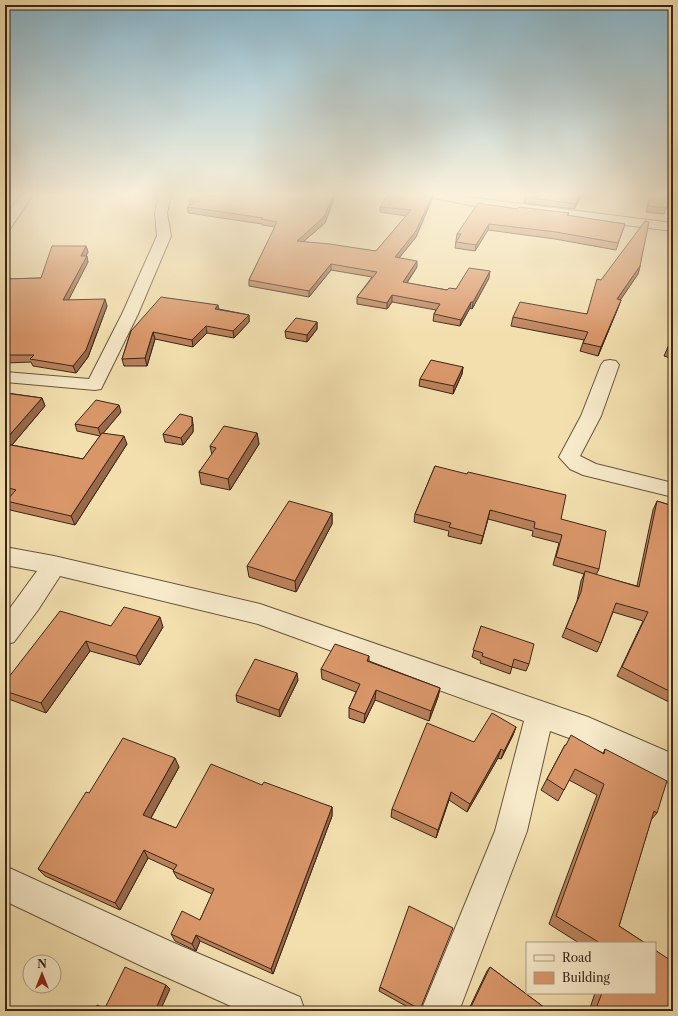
<svg xmlns="http://www.w3.org/2000/svg" width="678" height="1016" viewBox="0 0 678 1016" font-family="'Libre Caslon Text',serif">
<rect width="100%" height="100%" fill="#f3dfae"/>
<filter id="stains"><feTurbulence type="fractalNoise" baseFrequency=".005" numOctaves="4"/><feColorMatrix values="0 0 0 0 .2 0 0 0 0 .09 0 0 0 0 .02 0 0 0 .5 -.17"/></filter>
<radialGradient id="worn" r=".72"><stop offset=".6" stop-color="#630" stop-opacity="0"/><stop offset="1" stop-color="#630" stop-opacity=".3"/></radialGradient>
<g fill="none" stroke-linecap="round" stroke-linejoin="round">
<defs>
<path id="minor" d="M22 193H34L10 229 5 230V217Z
M159 193H171L167 213 171 236 138 314 101 389 95 390 5 382V372L89 379 122 314 157 236 155 213Z
M422 193H447L475 198 673 223V231L475 206 428 197 424 196Z
M610 360 616 361 619 365 601 416 580 456 596 464 673 483V497L583 475 570 469 559 457 581 416 601 365 604 361Z
M5 547 54 556 260 604 588 717 673 754V784L580 742 550 731 527 831 459 1011H421L495 831 524 721 258 624 60 576 38 610 14 642 5 645V615L37 571 5 565Z
M5 866 174 943 300 997 305 1011H242L148 969 5 901Z"/>
</defs>
<use href="#minor" stroke="#68543e" stroke-width="2"/>
<use href="#minor" fill="#f7eaca" fill-rule="evenodd"/>
</g>
<path fill="#bb815a" stroke="#3a2518" d="M197 193H336L325 223 303 242 376 251 406 216 380 212V207L433 194 432 199 416 237 399 258 417 267 407 283 447 290 456 289 489 278 472 309 470 308 460 326 433 321 434 314 436 310 392 302 387 309 357 304V297L372 277 331 270 309 297 249 286V280L275 227 262 225V224L188 213 187 207 190 205 189 200Z
M583 193 574 209 524 203 525 197Z
M651 193H672L669 197 664 214 646 212Z
M518 209 569 213 568 216 625 224 616 250 555 239 488 230 475 251 455 248 457 234Z
M86 246 88 252 86 256 88 262 68 300 107 306 88 357 76 373 33 366 31 362 5 363V279L41 278Z
M640 266 638 274 620 300 618 308 598 356 580 351 584 340 511 326 513 317 587 314 601 280Z
M219 309 249 315V322L234 338 207 333 193 347 155 339 147 366H124L122 359 131 331Z
M317 322V329L307 342 286 338 285 331Z
M673 336V359L664 356Z
M463 367 462 374 453 394 419 386 420 379Z
M5 388 7 393 42 398 45 406 12 445 83 459 100 436 77 431 75 424 121 412 103 433 127 444 75 525 10 510 6 501 10 496 5 495V451L9 446H5Z
M193 424V432L183 445 165 442 163 434Z
M257 433 259 444 230 490 201 484 199 472 212 455 210 446Z
M435 466 561 519 599 569 596 575 637 586 653 510 657 501 673 506V704L617 676 643 621 613 612 601 643 597 652 562 637 577 601 581 581 584 574 553 565 559 543 532 536 533 531 488 519 481 544 448 536 449 531 414 522 415 514Z
M332 513V524L296 592 249 577 247 566Z
M111 626 163 627 140 665 90 651 46 713 6 698 5 697V682Z
M481 626 529 664 526 671 512 667 510 674 480 663 481 661 472 657Z
M369 656V661L440 688 438 697 429 721 375 700 364 723 349 718V708L356 692 322 679 321 669Z
M298 680 280 717 237 702 236 695Z
M516 727 513 735 501 759 498 758 467 812 449 800 436 838 391 817 392 809 474 742Z
M565 745 603 754 605 749 657 813 651 820 619 926 645 943H579L549 924 597 795 569 780 558 801 541 790Z
M179 767 151 818 176 828 262 785 332 807V816L273 974 200 941 196 951 175 941 171 934 200 920 212 894 177 878 173 871 174 870 148 858 120 910 45 876 38 869 89 793Z
M490 967 549 1011H468L487 971Z
M380 987 421 1007 423 1009 432 1011H415L379 991Z
M595 993H655L673 1011H589Z"/>
<path fill="#98694a" stroke="#3a2518" d="M5 193H10L5 200Z
M334 193H336L325 223 297 247V241Z
M581 193H583L574 209 575 204Z
M433 194 432 199 416 237 395 263V257Z
M489 224 488 230 475 251 476 245Z
M86 246 88 252 82 262 81 256Z
M87 256 88 262 65 307 63 300Z
M417 261V267L403 288V282Z
M331 264V270L309 297V291Z
M640 266 638 274 615 308 617 299Z
M490 271 489 278 472 309 473 302Z
M392 295V302L387 309V303Z
M105 299 107 306 88 357 76 373 73 366Z
M621 300 618 308 598 356 601 347Z
M471 302 470 308 460 326 461 320Z
M218 305 219 311 215 309Z
M249 315V322L234 338 233 331Z
M317 322V329L307 342V335Z
M206 326 207 333 193 347 192 340Z
M153 332 155 339 147 366 145 358Z
M463 367 462 374 453 394 454 386Z
M42 398 45 406 11 446 7 438Z
M119 405 121 412 101 436 98 428Z
M192 417 193 424V432L183 445 181 438Z
M257 433 259 444 230 490 228 479Z
M124 436 127 444 75 525 71 516Z
M490 510 488 519 481 544 483 536Z
M332 513V524L296 592 295 581Z
M160 617 163 627 140 665 136 656Z
M86 641 90 651 46 713 41 703Z
M297 673 298 680 280 717 279 710Z
M440 688 438 697 429 721 431 711Z
M376 690 375 700 364 723 365 714Z
M516 727 513 735 501 759 504 751Z
M501 749 498 758 467 812 470 804Z
M175 758 179 767 148 823 143 815Z
M451 792 449 800 436 838 438 830Z
M332 807V816L273 974 271 969Z
M144 850 148 858 120 910 115 903Z
M196 935 200 941 196 951 192 944Z
M166 985 170 989 160 1011H155Z"/>
<path fill="#d99669" stroke="#3a2518" d="M197 193H334L324 217 297 241 330 244 376 251 411 210 380 207 389 193H430L433 194 416 231 395 257 417 261 403 282 447 290 449 288 456 289 469 268 490 271 473 302H471L461 320 434 314 440 304 392 295 387 303 357 297 377 272 331 264 309 291 249 280 277 222 261 219 263 218 187 207 196 202 189 200Z
M528 193H581L575 204 525 197Z
M651 193H670L667 208 648 206Z
M478 203 518 209 519 207 569 213 567 215 625 224 618 243 556 232 489 224 476 245 456 242 461 234H457Z
M645 221 649 222 640 266 617 299 621 300 601 347 583 343 588 332 513 317 520 302 587 314 597 279 601 280Z
M52 246H86L81 256H87L63 300 105 299 86 350 73 366 30 359 34 355H5V279L41 278Z
M161 297 218 305 215 309 249 315 233 331 206 326 192 340 153 332 145 358 122 359 131 331Z
M296 318 317 322 307 335 285 331Z
M673 336V351L667 349Z
M431 360 463 367 454 386 420 379Z
M5 393 42 398 7 438H5Z
M96 400 119 405 98 428 75 424Z
M180 414 192 417V425L181 438 163 434Z
M224 426 257 433 228 479 199 472 216 448 210 446Z
M102 433 124 436 71 516 6 501 16 490 5 487V451L11 445 83 459Z
M435 466 467 474 468 472 566 495 561 519 606 531 599 569 556 557 562 535 534 528 535 522 490 510 483 536 449 527 451 523 415 514Z
M289 501 332 513 295 581 247 566Z
M657 501 673 506V693L622 667 648 612 616 603 601 643 566 628 581 592 585 571 639 587Z
M124 607 160 617 136 656 86 641 41 703 5 691V682L60 611 111 626Z
M481 626 534 644 529 664 514 659 512 667 482 656 483 653 473 650Z
M335 644 369 656 367 661 440 688 431 711 376 690 365 714 349 708 360 684 321 669Z
M255 659 297 673 279 710 236 695Z
M492 713 516 727 504 751 501 749 470 804 451 792 438 830 392 809 427 723 474 742Z
M571 735 604 754 605 749 667 781 657 813 654 811 619 926 645 943H600L556 916 604 784 575 769 564 790 547 779 565 745H566Z
M123 738 175 758 143 815 176 828 211 764 262 785 264 782 332 807 271 969 196 935 192 944 171 934 182 911 200 920 214 889 173 871 177 865 144 850 115 903 38 869 86 792 89 793Z
M409 906 453 928 421 1007 423 1009H432V1011H423L380 987Z
M655 950 673 962V1011H595L602 993H655Z
M125 967 166 985 155 1011H94L97 1005 105 1008Z
M490 967 549 1011H469Z"/>
<linearGradient id="sky" x2="0" y2="1"><stop stop-color="#89b8ce"/><stop offset="0.58" stop-color="#faf1db"/><stop offset="1" stop-color="#faf1db" stop-opacity="0"/></linearGradient>
<rect width="678" height="335" fill="url(#sky)"/>
<rect width="678" height="1016" fill="none" stroke="#f3dfae" stroke-width="20"/>
<rect x="6" y="6" width="666" height="1004" fill="none" stroke="#3a2518" stroke-width="2"/>
<rect x="10" y="10" width="658" height="996" fill="none" stroke="#3a2518"/>
<rect x="526" y="942" width="130" height="52" fill="#f7eaca" stroke="#ab9b83"/>
<rect x="534" y="955" width="20" height="6" fill="#f7eaca" stroke="#ab9b83"/>
<text x="562" y="962" font-size="12" fill="#3a2518">Road</text>
<rect x="534" y="972" width="20" height="12" fill="#d99669" stroke="#ab9b83"/>
<text x="562" y="982" font-size="12" fill="#3a2518">Building</text>
<g transform="translate(42 974)"><circle r="19" fill="#f7eaca" stroke="#ab9b83"/>
<path d="M0-3L7 15L0 10L-7 15Z" fill="#8f2418"/>
<text y="-6" font-size="11" font-weight="bold" text-anchor="middle" fill="#3a2518">N</text>
</g>
<rect width="100%" height="100%" filter="url(#stains)"/>
<rect width="100%" height="100%" fill="url(#worn)"/>
</svg>
